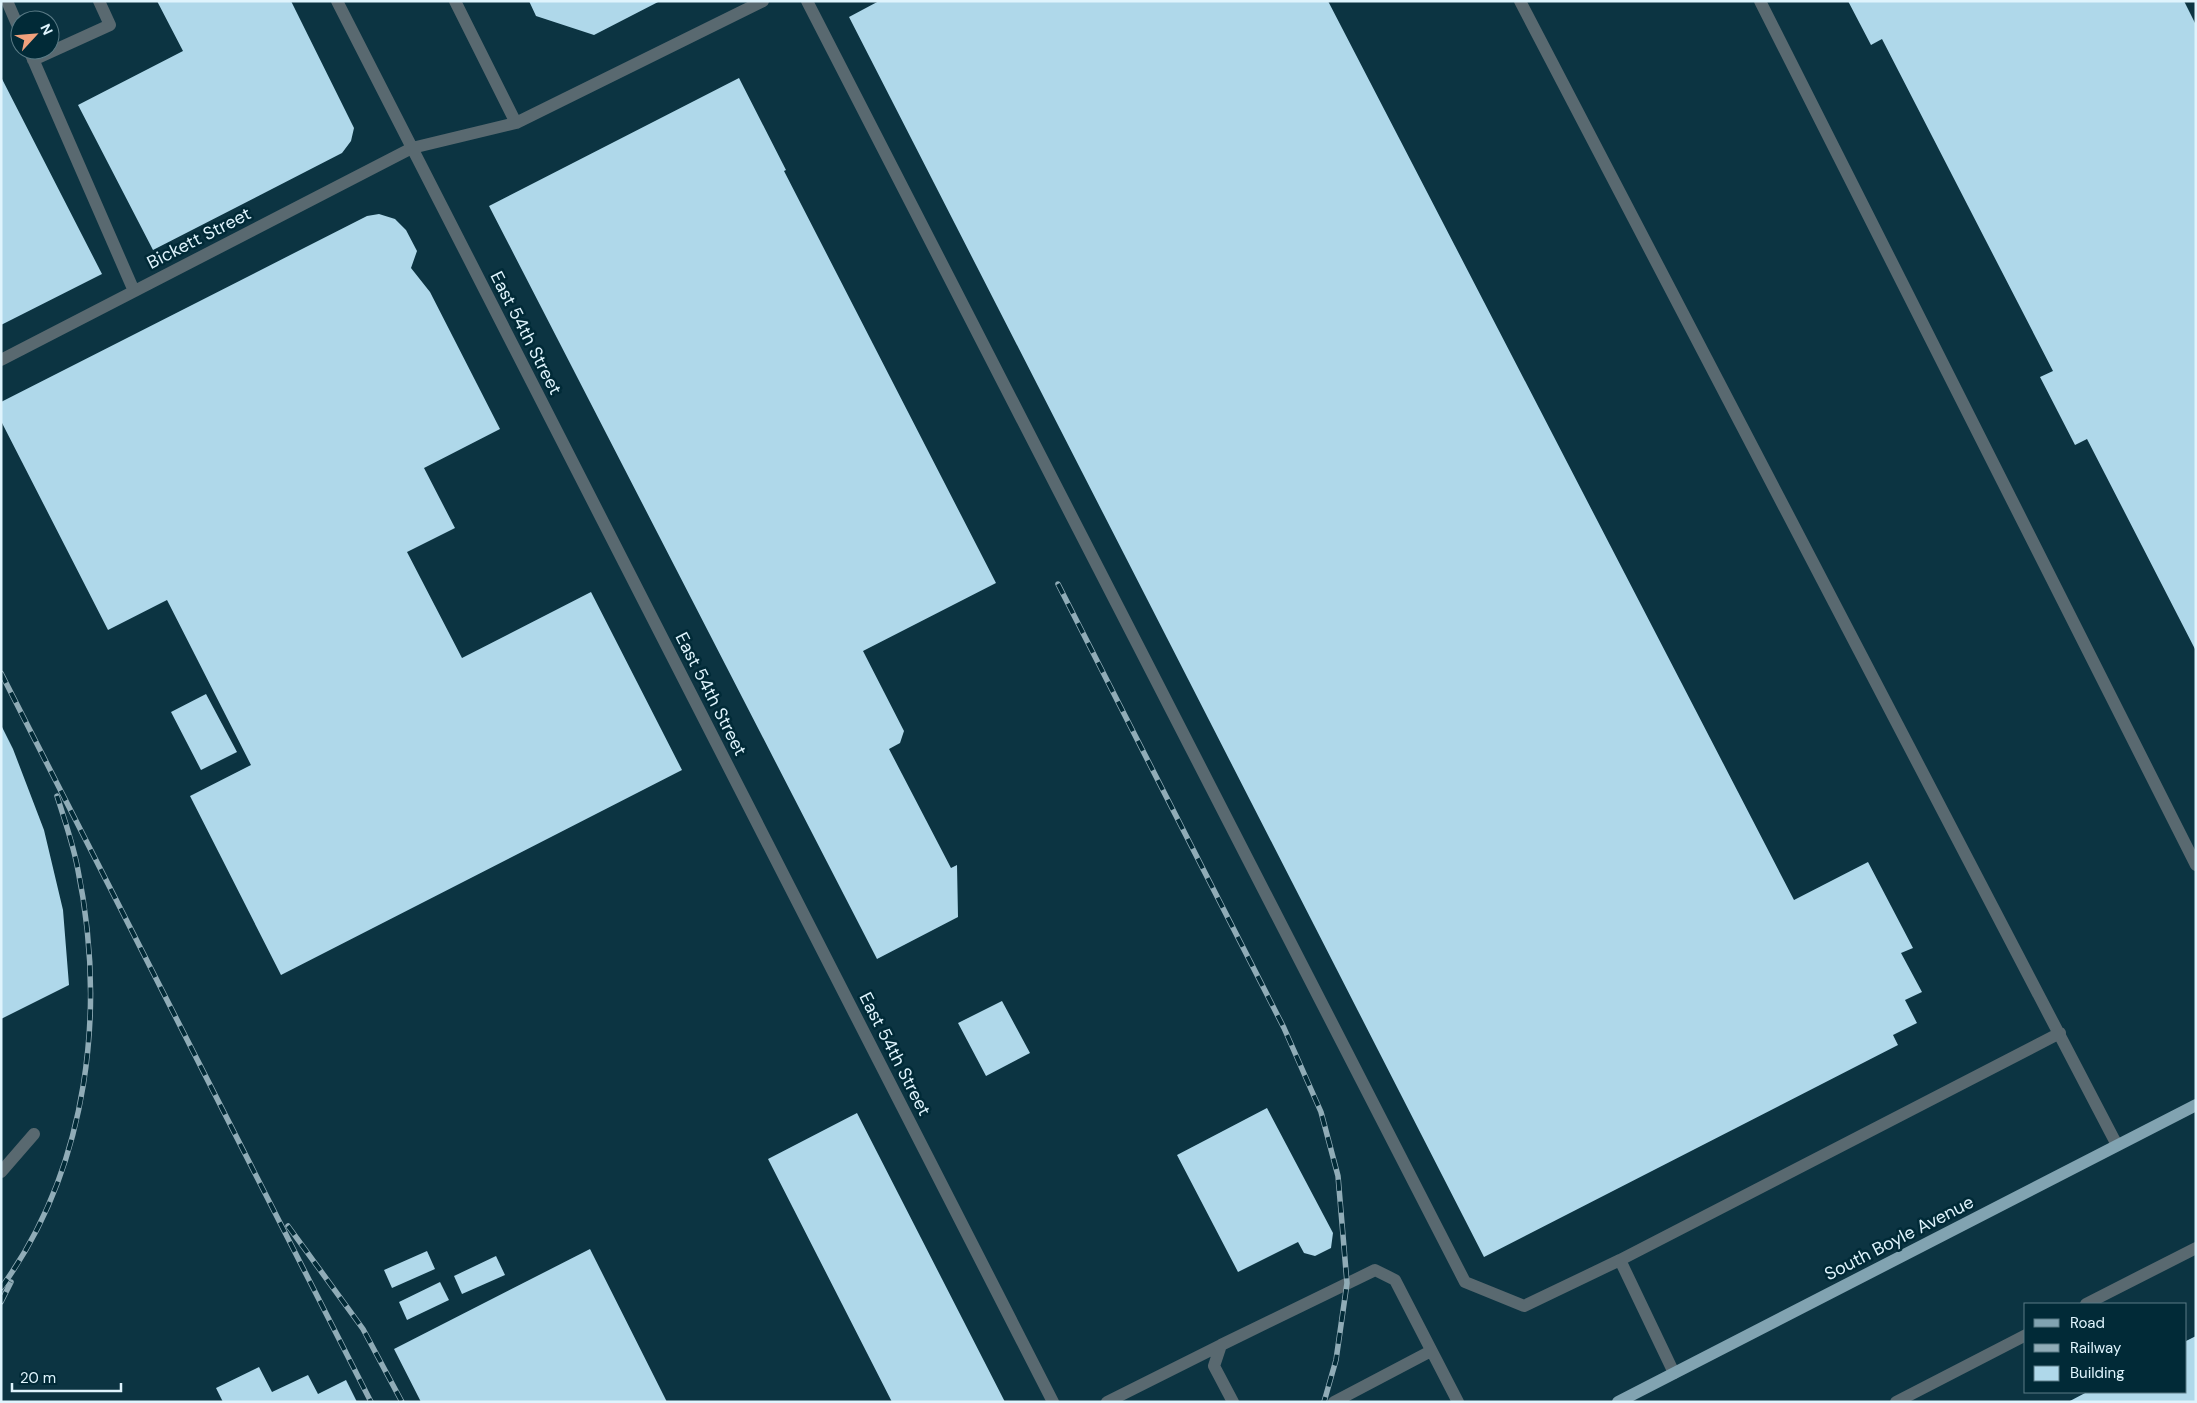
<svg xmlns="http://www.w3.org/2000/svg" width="2197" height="1403" viewBox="0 0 2197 1403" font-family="'DM Sans',sans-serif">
<rect width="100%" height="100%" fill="#0c3442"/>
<path fill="#afd8ea" d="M157 1H291L354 128 351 141 342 153 153 250 78 105 183 51Z
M529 1H660L594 35 536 16Z
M879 1H1328L1794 900 1868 862 1913 948 1901 953 1922 992 1905 1000 1917 1023 1893 1035 1898 1045 1484 1257 849 17Z
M1848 1H2184L2196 25V651L2087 439 2075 445 2040 377 2053 371 1882 39 1871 45Z
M1 77 102 274 1 325Z
M739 78 786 170 784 171 996 583 863 651 904 731 900 743 889 749 951 868 957 865 958 917 877 959 489 206Z
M379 214 395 219 406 230 417 251 411 268 430 292 500 429 424 468 455 528 407 552 462 658 591 592 682 770 281 975 190 796 251 765 167 600 108 630 1 421V402L367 216Z
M206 694 237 752 201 770 171 712Z
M1 725 13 749 44 830 63 910 69 985 1 1019Z
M1002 1001 1030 1053 986 1076 958 1023Z
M1267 1108 1333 1233 1331 1248 1315 1256 1304 1253 1298 1242 1238 1272 1177 1155Z
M857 1113 1005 1402H892L768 1159Z
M590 1249 667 1402H421L394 1349Z
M427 1251 435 1269 392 1288 384 1270Z
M496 1256 505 1275 462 1294 454 1276Z
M440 1282 449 1300 407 1320 399 1302Z
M2196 1336V1402H2068L2087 1392H2186V1341Z
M259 1367 272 1392 308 1375 318 1394 346 1380 357 1402H223L216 1388Z"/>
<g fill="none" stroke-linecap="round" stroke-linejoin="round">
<path stroke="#596970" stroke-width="12" d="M7 1 20 31
M337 1 1053 1402
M455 1 516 123
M807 1 1465 1282 1524 1306 1620 1260 2060 1033
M1520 1 2117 1145
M1760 1 2196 865
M29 50 134 291
M33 60 110 25 99 1
M1 360 412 148 516 123 763 1
M1 1172 34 1134
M1620 1260 1674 1373
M2086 1304 2196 1248
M1107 1402 1221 1345
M1233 1402 1214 1366 1221 1345 1375 1270 1395 1280 1458 1402
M1334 1402 1431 1351
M1896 1402 2026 1335"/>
<path stroke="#81a3b1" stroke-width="12" d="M1618 1402 2196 1105"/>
<defs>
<path id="rail" d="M1058 584 1284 1028 1321 1112 1338 1176 1347 1283 1336 1360 1324 1402
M1 673 371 1402
M288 1226 363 1329 402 1402
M1 1288C89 1167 107 1009 77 865 72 841 64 818 57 796
M1 1302 11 1282"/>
</defs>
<use href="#rail" stroke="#90acb7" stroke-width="5.5"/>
<use href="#rail" stroke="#012a37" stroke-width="4" stroke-dasharray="11" stroke-linecap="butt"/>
</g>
<g text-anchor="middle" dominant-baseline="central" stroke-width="5" stroke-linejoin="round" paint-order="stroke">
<g font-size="18" fill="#dff4fd" stroke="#012a37">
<text transform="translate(199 238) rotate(-27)">Bickett Street</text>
<text transform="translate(526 333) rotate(63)">East 54th Street</text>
<text transform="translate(711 694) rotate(63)">East 54th Street</text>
<text transform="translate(895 1054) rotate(63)">East 54th Street</text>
<text transform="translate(1899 1238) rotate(-27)">South Boyle Avenue</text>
</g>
</g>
<rect width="2197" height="1403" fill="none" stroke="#dff4fd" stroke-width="5"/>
<rect x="2024" y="1303" width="162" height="90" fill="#012a37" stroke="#5a7b86"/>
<rect x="2034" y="1319" width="25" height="8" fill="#81a3b1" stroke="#5a7b86"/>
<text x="2070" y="1328" font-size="15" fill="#dff4fd">Road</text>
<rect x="2034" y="1344" width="25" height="8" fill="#90acb7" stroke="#5a7b86"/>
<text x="2070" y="1353" font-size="15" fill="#dff4fd">Railway</text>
<rect x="2034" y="1366" width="25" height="15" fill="#afd8ea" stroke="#5a7b86"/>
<text x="2070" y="1378" font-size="15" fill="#dff4fd">Building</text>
<g transform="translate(35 35) rotate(64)"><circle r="24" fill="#012a37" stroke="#5a7b86"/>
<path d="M0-4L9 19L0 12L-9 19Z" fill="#f1a17c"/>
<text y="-8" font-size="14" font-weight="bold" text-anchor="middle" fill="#dff4fd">N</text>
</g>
<path d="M12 1383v8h109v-8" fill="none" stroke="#dff4fd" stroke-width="2.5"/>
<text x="20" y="1383" font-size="15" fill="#dff4fd" stroke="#012a37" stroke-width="4" paint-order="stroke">20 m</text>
</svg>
